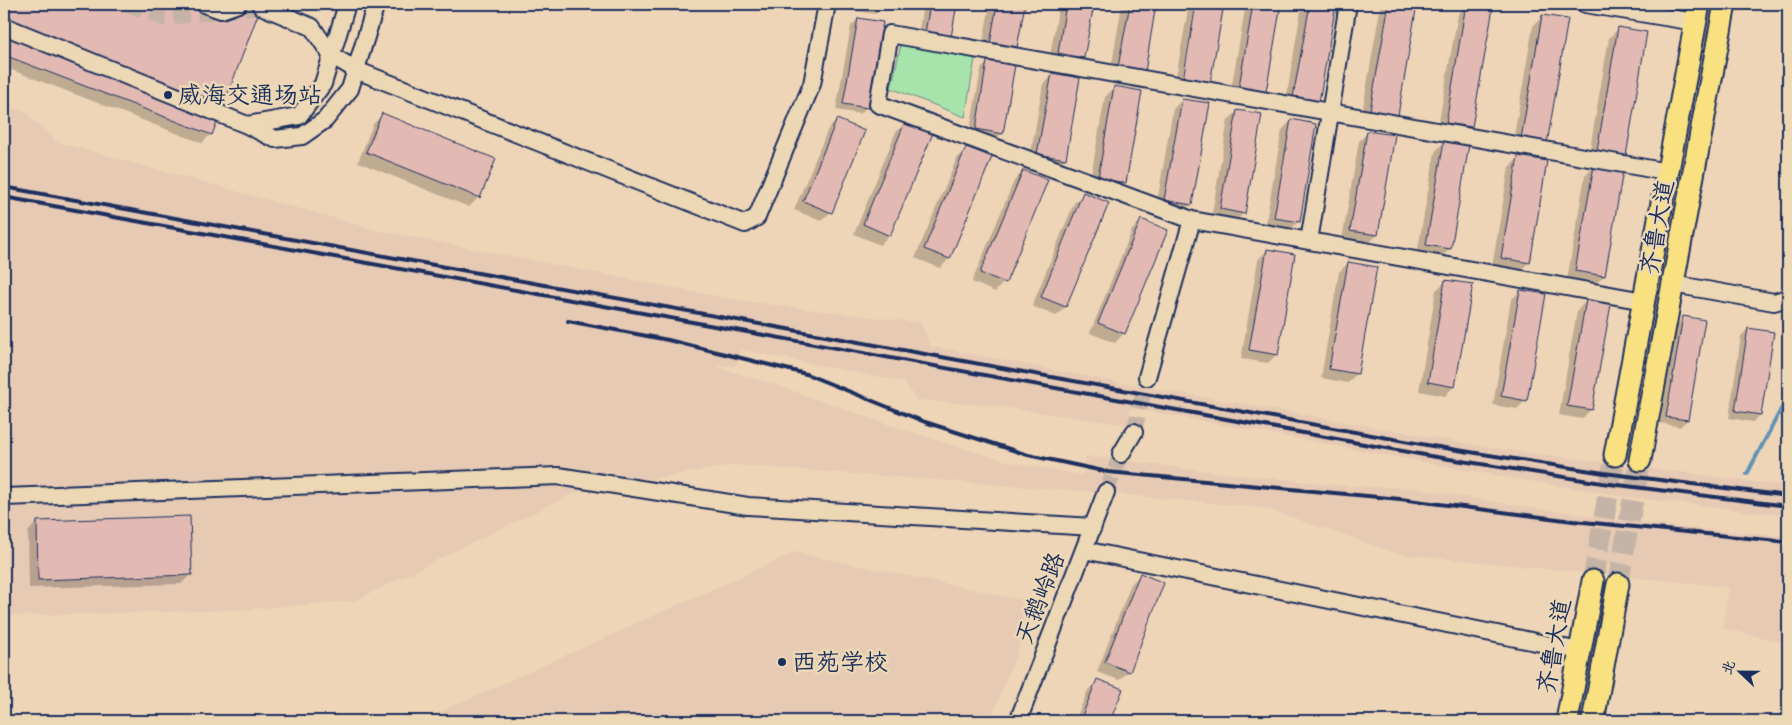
<svg xmlns="http://www.w3.org/2000/svg" width="1792" height="725" viewBox="0 0 1792 725" font-family="Caveat,'LXGW WenKai TC',sans-serif">
<rect width="100%" height="100%" fill="#efd5b7"/>
<filter id="ink" filterUnits="userSpaceOnUse"><feTurbulence type="fractalNoise" baseFrequency=".02" numOctaves="2"/><feDisplacementMap in="SourceGraphic" scale="10" xChannelSelector="R" yChannelSelector="G"/><feConvolveMatrix kernelMatrix="1 2 1 2 8 2 1 2 1" color-interpolation-filters="sRGB"/></filter>
<g filter="url(#ink)">
<path fill="#e7cab4" d="M4 106 25 112 57 142 381 231 737 300 921 323 930 346 1112 381 1500 449 1788 486V515L1761 513 1621 496 1498 476 1130 408 1128 425 994 406 916 400 904 382 741 350 737 365 717 367 779 386 913 433 1010 462 1083 475 1086 456 1223 473 1347 486 1414 488 1526 507 1675 527 1788 536V644L1722 628 1729 587 1399 554 1264 508 1082 491 734 465 576 492 354 601 237 610 4 616Z
M795 552 1036 603 990 721H420Z"/>
<path fill="#a6e4ab" stroke="#608a84" d="M902 40 976 53 965 117 891 88Z"/>
<path fill="#0003" d="M4 4H261L211 134 202 143 4 67Z
M850 4H885L875 14 849 10Z
M923 4H955L950 37 917 42Z
M990 4H1023L1016 48 1006 57 981 53Z
M1059 4H1092L1083 57 1074 67 1049 62Z
M1122 4H1155L1143 71 1110 76Z
M1189 4H1195L1181 85H1183L1197 4H1223L1209 83 1174 88Z
M1246 4H1280L1265 91 1255 101 1230 96Z
M1302 4H1335L1318 101 1285 106Z
M1381 4H1416L1397 115 1387 124 1361 119Z
M1467 4 1471 127 1461 136 1437 132 1458 14Z
M1618 4H1656L1647 13Z
M1543 16 1545 143 1512 148 1533 26Z
M858 19 867 107 860 114 836 110 851 26Z
M1619 28 1625 155 1615 165 1588 160 1609 38Z
M988 62 1001 134 995 141 969 136 981 69Z
M1052 75 1079 79 1065 159 1056 168 1029 164 1043 84Z
M1114 88 1125 182 1116 191 1089 187 1105 97Z
M1182 100 1191 204 1181 214 1156 209 1173 109Z
M1238 111 1244 213 1234 223 1211 219 1228 120Z
M383 114 479 197 469 207 358 162 373 124Z
M837 120 831 212 821 221 794 210 828 129Z
M1291 121 1298 222 1289 231 1265 227 1282 130Z
M905 123 889 235 880 245 854 234 896 132Z
M1368 132 1377 235 1368 244 1342 240 1359 141Z
M1444 142 1450 249 1440 258 1417 254 1435 152Z
M966 148 990 158 949 259 940 268 915 258 957 158Z
M1519 158 1529 262 1519 272 1492 267 1509 167Z
M1594 167 1604 276 1594 285 1567 280 1585 176Z
M1023 171 1004 282 995 292 972 282 1014 181Z
M1084 194 1107 203 1065 307 1056 316 1032 306 1074 203Z
M1141 221 1124 333 1115 343 1090 333 1132 230Z
M1267 250 1277 354 1268 363 1241 359 1258 260Z
M1348 263 1357 373 1348 383 1321 378 1339 272Z
M1446 281 1454 386 1445 396 1419 391 1436 290Z
M1520 291 1526 400 1517 409 1493 405 1511 300Z
M1586 301 1591 409 1582 419 1559 415 1577 311Z
M1684 318 1704 321 1687 420 1680 427 1660 423 1677 324Z
M1748 329 1760 415 1753 422 1729 418 1741 336Z
M37 522 191 574 181 584 29 588 28 532Z
M1140 575 1129 671 1119 680 1097 672 1131 584Z
M1097 681 1121 690 1109 721H1075L1088 690Z"/>
<g fill="none" stroke-linecap="round" stroke-linejoin="round">
<path stroke="#5f92b5" stroke-width="4" d="M1747 474 1788 396"/>
</g>
<path fill="#e2bab3" stroke="#1b2f5e" d="M4 4H262L212 135 4 55Z
M930 4H957L951 37 925 33Z
M997 4H1025L1017 48 990 44Z
M1066 4H1094L1084 58 1058 53Z
M1130 4H1156L1145 72 1118 67Z
M1196 4H1224L1210 83 1183 79Z
M1253 4H1281L1266 92 1239 87Z
M1310 4H1336L1319 102 1293 97Z
M1389 4H1417L1398 115 1370 110Z
M1466 4 1493 8 1472 127 1446 123Z
M1542 15 1568 19 1547 144 1521 139Z
M858 18 883 22 868 108 843 104Z
M1618 27 1647 32 1626 156 1597 151Z
M987 61 1015 65 1003 134 976 129Z
M1052 73 1080 78 1066 159 1037 154Z
M1114 86 1142 91 1126 183 1098 178Z
M1182 99 1210 103 1192 205 1164 200Z
M1237 110 1262 114 1245 214 1220 209Z
M382 113 496 159 480 198 366 152Z
M837 119 865 131 832 213 803 201Z
M1291 119 1316 124 1300 222 1274 218Z
M905 122 933 133 890 236 863 224Z
M1367 131 1395 135 1378 235 1350 231Z
M1444 141 1469 145 1451 249 1426 245Z
M966 147 992 157 950 259 924 249Z
M1518 156 1547 161 1530 263 1501 258Z
M1594 166 1623 171 1605 276 1575 271Z
M1023 170 1048 180 1006 283 980 273Z
M1083 192 1109 203 1066 307 1041 297Z
M1141 219 1168 230 1125 334 1098 323Z
M1267 249 1295 254 1278 355 1249 350Z
M1348 262 1377 267 1358 374 1329 369Z
M1445 280 1473 284 1455 387 1428 382Z
M1520 290 1546 294 1527 401 1501 396Z
M1586 300 1611 304 1592 410 1567 406Z
M1683 316 1705 320 1688 420 1666 417Z
M1748 328 1774 332 1761 415 1735 411Z
M190 516 192 575 38 580 37 521Z
M1140 573 1164 583 1130 672 1105 662Z
M1097 679 1123 689 1110 721H1080Z"/>
<g fill="none" stroke-linecap="round" stroke-linejoin="round">
<path stroke="#c5b4a5" stroke-width="16" stroke-dasharray="16 8" stroke-linecap="butt" d="M128 4 164 18 261 6
M1134 432 1147 377
M1106 492 1121 454"/>
<path stroke="#c5b4a5" stroke-width="21" stroke-dasharray="21 11" stroke-linecap="butt" d="M1593 581 1615 455
M1618 584 1640 460"/>
<defs>
<path id="minor" d="M204 4 221 10 238 4
M347 4 323 84 299 116 247 125 275 139 302 136 325 120 350 89 376 4
M1585 4 1695 22
M261 6 312 27 331 55 356 70 745 224 757 217 812 84 827 4
M4 26 247 125
M1309 241 1348 4
M1673 284 1774 302 1788 298
M1644 301 1192 220 878 104 890 34 1668 172
M1147 377 1192 220
M1121 454 1134 432
M5 497 558 476 748 506 1093 527
M1084 550 1580 651
M1018 721 1106 492"/>
<path id="major" d="M1615 455 1699 4
M1640 460 1725 4
M1567 721 1593 581
M1593 721 1618 584"/>
</defs>
<use href="#minor" stroke="#1b2f5e" stroke-width="20"/>
<use href="#major" stroke="#1b2f5e" stroke-width="25"/>
<use href="#minor" stroke="#edd8b6" stroke-width="16"/>
<use href="#major" stroke="#f9e181" stroke-width="21"/>
<path stroke="#1b2f5e" stroke-width="4" d="M4 187 1432 446 1604 473 1788 496
M4 197 1430 456 1602 483 1788 506
M568 321 668 340 806 374 925 422 1028 455 1108 472 1400 499 1573 521 1788 542"/>
</g>
</g>
<g fill="#1b2f5e" stroke="#edd8b6" stroke-width="2">
<circle cx="168" cy="95" r="5"/>
<circle cx="782" cy="662" r="5"/>
</g>
<g text-anchor="middle" dominant-baseline="central" stroke-width="5" stroke-linejoin="round" paint-order="stroke">
<g font-size="24" fill="#1b2f5e" stroke="#edd8b6" text-anchor="start">
<text x="178" y="95">威海交通场站</text>
<text x="792" y="662">西苑学校</text>
</g>
<g font-size="24" fill="#1b2f5e" stroke="#edd8b6">
<text transform="translate(1657 227) rotate(-80)">齐鲁大道</text>
<text transform="translate(1040 598) rotate(-69)">天鹅岭路</text>
<text transform="translate(1554 646) rotate(-80)">齐鲁大道</text>
</g>
</g>
<rect width="1792" height="725" fill="none" stroke="#edd8b6" stroke-width="20"/>
<rect x="10" y="10" width="1772" height="705" fill="none" stroke="#1b2f5e" stroke-width="2" filter="url(#ink)"/>
<g transform="translate(1740 672) rotate(292)" stroke="#edd8b6" stroke-width="4" paint-order="stroke">
<path d="M0-4L9 19L0 12L-9 19Z" fill="#1b2f5e"/>
<text y="-8" font-size="14" font-weight="bold" text-anchor="middle" fill="#1b2f5e">北</text>
</g>
</svg>
